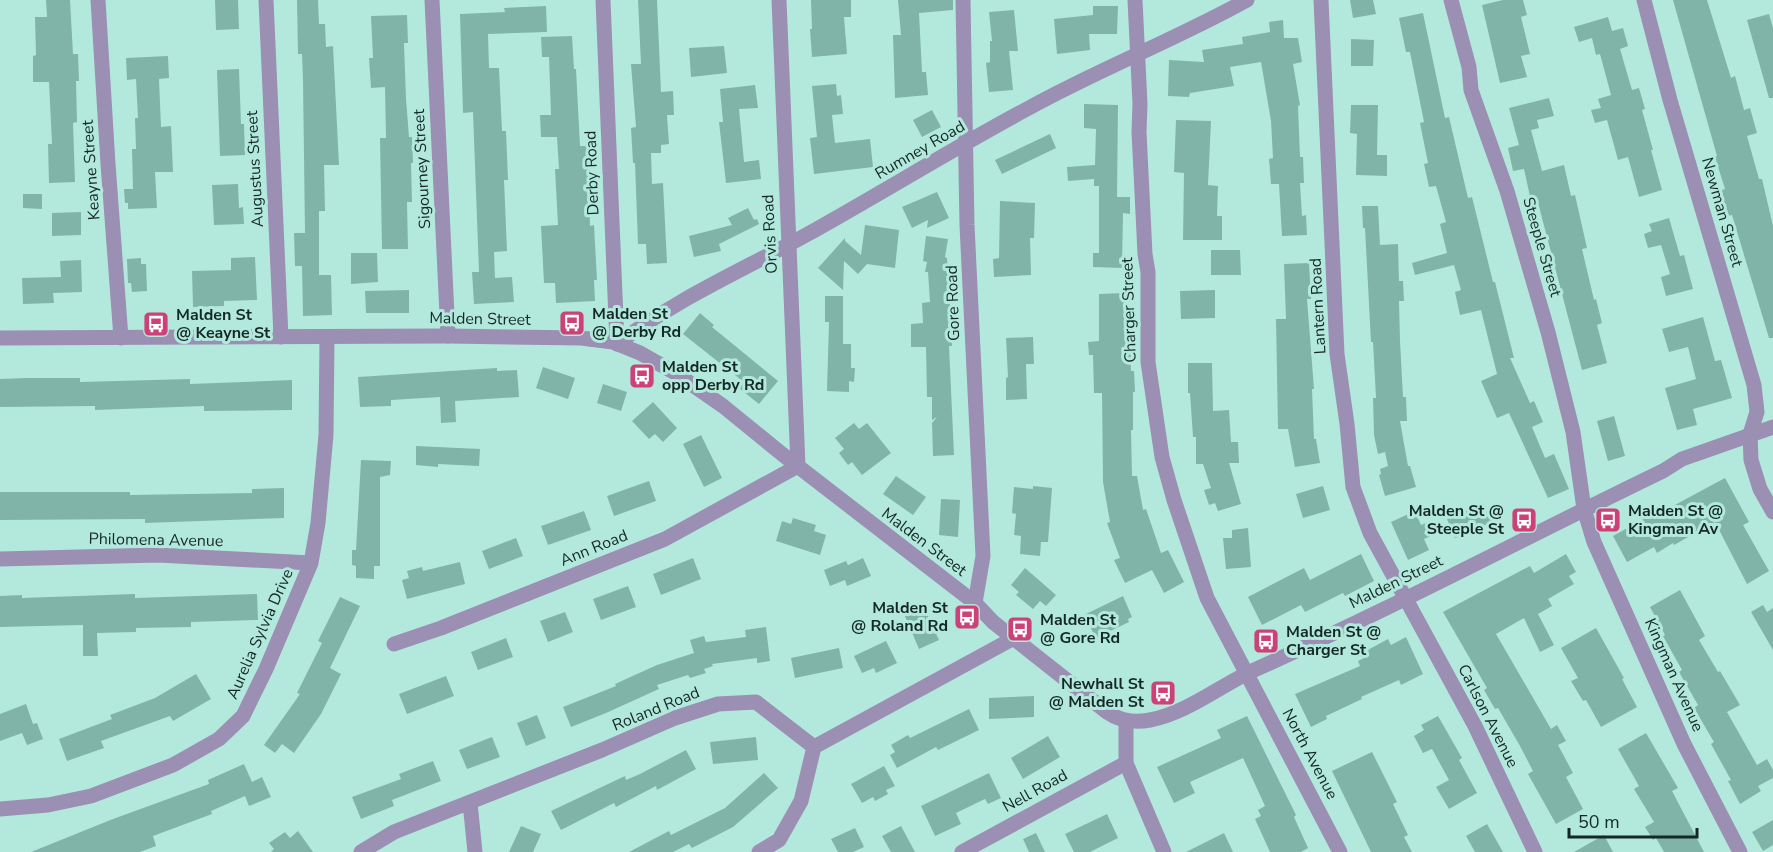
<svg xmlns="http://www.w3.org/2000/svg" width="1773" height="852" viewBox="0 0 1773 852" font-family="'Nunito Sans',sans-serif">
<rect width="100%" height="100%" fill="#b3e9dd"/>
<path fill="#80b4a9" d="M46 0H70L73 54H78L79 81H76L77 122 73 123 75 182 49 183 48 144H52L49 82H33V56L36 55 35 17H47Z
M215 0H238L239 29 216 30Z
M297 0H318L319 24H325L326 47 333 46 339 165H324L325 211H319V275H331L332 315 303 316 302 266H295L294 233H305L303 81 302 54H298Z
M638 0H657L661 92 673 91 674 115H667L669 144 661 145V153H651L652 184 663 183 667 263 647 264 646 244H638L635 163H633L631 128 636 127 631 64H641Z
M811 0H851V17H844L847 54 812 57 810 29H812Z
M898 0H953V10L919 13 922 72H926L928 95 895 98 893 35H901Z
M1350 0H1373L1376 14 1353 18Z
M1503 0H1523L1527 15 1521 17 1530 54 1521 56 1527 77 1500 83 1482 5Z
M1673 0H1707L1731 78 1735 76 1744 110 1750 108 1757 133 1747 136 1759 179H1762L1773 226V338H1769L1732 215 1727 216 1719 191 1725 189 1715 157 1717 156Z
M546 6 547 32 488 34 489 68H499L502 131H506L508 180H504L507 251 494 252 495 278 512 277 514 302 474 304 472 272H479L473 112 463 113 460 14 505 12 504 8Z
M1093 6H1118L1117 34H1089L1090 50 1057 54 1054 19 1093 15Z
M1014 10 1018 51H1009L1013 90 989 92 986 63 990 62V41H992L989 12Z
M1423 13 1445 118 1449 117 1468 198 1472 197 1493 282H1495L1514 358H1510L1530 403 1534 401 1543 422 1532 427 1545 458 1554 454 1569 489 1548 498 1509 413 1497 418 1481 381 1497 374 1481 310 1460 315 1455 292 1461 290 1454 265 1415 275 1412 263 1447 253 1440 224 1446 222 1436 186 1429 187 1424 164 1428 163 1420 123 1424 122 1410 52H1406L1399 18Z
M1769 14 1773 28V98H1769L1747 20Z
M407 15 408 43H404L406 99 409 137H412L413 163H411L412 202H407L408 249H382L380 138H386L385 87 371 88 369 58H373L371 16Z
M1608 17 1612 31 1623 28 1628 46 1620 49 1632 90 1639 88 1645 109 1642 110 1653 150H1651L1662 190 1639 197 1628 157 1618 160 1607 120 1595 123 1591 110 1601 108 1598 99 1611 95 1600 54 1596 55 1592 38 1579 42 1574 27Z
M1283 20 1284 38H1298L1302 62 1293 64 1300 105 1298 106 1300 157H1303L1304 183H1300L1302 216 1306 215 1307 235 1282 236 1279 184H1271L1269 159 1273 158 1271 121 1261 62 1230 67 1234 86 1190 93 1189 97 1168 96 1169 60 1204 62 1202 50 1243 44 1242 37 1270 32 1269 22Z
M572 36 574 69H576L580 146H588L590 226 594 225 597 280H594L595 301 556 303 555 283H544L541 226 558 225 555 169H559L557 137H541L540 115H551L549 57H542L541 37Z
M1351 39 1374 40 1373 66H1351Z
M724 46 727 73 691 77 689 48Z
M168 56 169 78 159 79 161 127 171 126 173 172H155L157 208 128 209V203H125L124 189H133L132 149H136L135 118H138L136 79 127 80 126 58Z
M239 69 241 124H244L245 155 220 156 217 70Z
M836 84 837 96 841 95 843 114 832 115 835 143 870 139 873 167 814 174 810 138 817 137 812 86Z
M755 85 758 108 739 109 744 162 759 160 761 179 726 183 719 122H723L720 89Z
M1549 98 1554 116 1537 120 1539 128 1531 130 1542 171 1564 165 1571 196 1575 195 1587 248 1582 249 1594 300 1596 299 1602 323 1597 325 1607 363 1582 370 1537 199 1531 201 1524 169 1513 171 1508 148 1519 145 1509 108Z
M1084 104 1118 105 1117 197H1130V214L1123 213 1122 268 1093 267V253H1099V186H1094V179L1068 181 1067 167 1095 165 1096 129 1084 128Z
M1351 105H1378L1377 155H1387V176L1356 175 1357 134 1350 133Z
M932 110 941 127 922 137 913 120Z
M1176 120 1211 121 1208 185 1218 186 1217 216H1222V240H1183L1184 173 1174 172Z
M1050 134 1056 148 1002 174 995 160Z
M238 184 239 208 243 207 244 224 214 225 212 185Z
M937 192 949 218 927 228 928 220 912 228 902 207Z
M23 194H42V209L23 208Z
M1000 201 1035 203 1034 238H1030L1031 275 994 277 993 259 999 258Z
M1362 206H1378L1380 245 1398 244 1399 281H1403L1404 301H1399L1400 341 1403 397H1406L1407 421H1400L1408 466H1410L1416 487 1385 496 1379 475 1381 474 1380 469 1388 466 1385 452 1378 454 1374 435 1373 398H1376L1373 342H1371L1365 228H1363Z
M748 208 754 220 757 219 759 224 719 244 721 251 694 257 689 236 732 225 728 218Z
M81 212V235L52 236V213Z
M1669 218 1680 256 1684 255 1693 289 1666 296 1661 277 1670 274 1661 245 1648 248 1644 234 1652 231 1649 224Z
M865 225 899 230 895 268 867 264 858 274 844 261 843 290 818 268 845 238V241L861 255Z
M926 236 948 239 945 257 947 258 951 323 952 346H949L954 455 933 456 932 423 937 417 932 420V397H927L926 347H911V324L923 323 922 303 930 302 928 272H925L927 262 923 261Z
M1211 250H1240L1241 275H1211Z
M351 253H377L378 282 351 284Z
M255 257 257 300 224 301V306L193 307 192 271 231 270V258Z
M141 258V264H146L147 291 132 292 131 283H128L127 259Z
M81 260 82 292 53 293 54 303 23 304 22 278 61 277 60 261Z
M1309 263 1311 299H1307L1314 389H1312L1314 439H1316L1320 463 1295 467 1288 429H1278L1276 319H1286L1284 264Z
M409 290V313H366L365 291Z
M1215 290V318L1181 319 1180 291Z
M1124 293 1126 330H1130L1131 371H1134L1135 392H1133V430H1131L1132 476H1137L1143 510 1146 509 1161 553 1168 550 1184 582 1164 593 1152 570 1125 583 1114 560 1120 558 1107 523 1110 522 1103 482 1102 393H1094L1093 355H1089L1088 342 1099 341V294Z
M825 296H843V344H851V368H855L854 382 849 381V392L827 391 829 322H825Z
M700 313 714 325 712 327 778 381 759 404 735 385 740 379 683 334Z
M1703 317 1715 361 1721 360 1732 398 1693 409 1697 425 1677 430 1665 388 1696 379 1688 347 1669 352 1662 329Z
M1033 337 1034 364H1026L1027 399 1006 400V378L1008 377 1006 338Z
M1188 363H1212L1213 411 1229 410 1231 442H1238L1239 463H1229L1241 504 1218 511 1215 503 1209 505 1204 490 1211 488 1203 464H1196V437H1193L1190 393H1188Z
M543 367 575 378 568 399 536 388Z
M497 368V371L517 370 519 397 455 401 456 422 441 423 440 397 391 400V406L360 407 358 377Z
M26 378H80V382L190 379V384L292 380V410L204 411V406L95 410V406L0 407V379Z
M603 384 627 392 621 411 597 403Z
M653 402 677 428 663 442 655 434 649 439 632 421Z
M1614 416 1625 456 1608 461 1597 421Z
M854 423 859 429 867 423 891 453 862 475 852 462 848 465 839 453 844 449 835 438Z
M701 435 722 478 704 487 683 444Z
M416 446 480 449 479 466 438 464V467L416 465Z
M361 460 391 461 390 475 380 477V566H374V579L356 578V566L352 565V550H356Z
M896 476 926 497 913 515 883 494Z
M1725 478 1749 522 1743 525 1769 571 1747 584 1715 522 1674 545 1673 543 1657 553 1654 547 1627 562 1613 536 1658 511 1660 513Z
M649 481 656 501 614 516 607 496Z
M1033 486 1052 488 1048 542H1041L1040 556 1020 554 1021 536 1014 535 1016 514 1012 513 1014 487 1033 489Z
M1323 486 1330 510 1303 518 1296 494Z
M284 488V518L145 523V519L0 520V492H130V495L252 493V489Z
M941 499 960 500 958 537 939 535Z
M1484 503 1492 522 1455 538 1447 519Z
M584 511 591 530 548 545 541 526Z
M1415 511 1421 525 1426 523 1431 536 1424 539 1429 550 1408 560 1391 522Z
M793 518 816 525 814 531 826 535 820 555 776 541 782 521 791 524Z
M1248 528 1251 567 1226 569 1223 538H1232V530Z
M516 538 523 556 489 569 482 551Z
M1361 554 1374 581 1345 596 1343 593 1305 612 1301 605 1262 625 1248 597 1304 568 1310 580Z
M1566 554 1576 572 1569 576 1574 584 1548 599 1552 606 1538 614 1554 645 1540 652 1524 618 1496 634 1551 729 1557 725 1566 741 1558 745 1573 773 1566 777 1583 809 1556 824 1528 774 1533 771 1520 746 1498 708 1495 709 1484 690 1487 688 1443 612 1530 566 1534 573Z
M693 558 701 579 661 595 653 574Z
M863 558 871 576 847 586 845 580 830 586 824 570 846 561 848 565Z
M460 562 465 584 407 599 402 580 409 578 407 571 422 567 423 571Z
M1025 568 1056 595 1046 606 1040 601 1033 609 1016 595 1019 592 1011 585Z
M628 586 636 607 601 620 593 599Z
M1680 590 1705 636 1699 640 1718 672 1720 671 1740 705 1727 712 1757 765 1767 759 1773 770V778L1758 786 1761 791 1740 804 1728 781 1731 780 1711 744 1714 742 1694 708 1698 705 1679 672 1682 670 1663 636 1665 635 1650 607Z
M135 594V598L257 594 258 620 191 622V627L136 628V632L97 633 98 656H83V625L0 627V596L22 595V598Z
M1123 596 1132 617 1128 619 1129 622 1096 638 1084 615Z
M340 597 360 606 330 668 341 674 321 714 294 753 282 744 275 753 264 745 300 694 297 693 322 643 318 641Z
M923 605 939 640 919 649 904 614Z
M1763 605 1767 612 1773 608V650L1751 612Z
M565 612 573 632 548 642 540 621Z
M766 627 770 661 757 663V658L712 664 713 666 704 669 706 673 690 678 688 675 657 685 659 689 606 713 571 727 563 707 616 686 615 684 657 665 694 653 690 640 704 636 706 642 746 637 745 630Z
M1596 628 1624 678 1622 679 1637 707 1601 727 1586 700 1583 701 1571 681 1578 678 1561 648Z
M1406 637 1423 674 1401 685 1399 680 1361 697 1362 699 1326 716 1327 719 1311 727 1295 694 1360 666 1358 661 1366 657 1364 652 1388 639 1391 645Z
M506 638 513 657 478 670 471 652Z
M886 641 897 663 876 673 874 668 862 673 854 656Z
M839 648 843 668 795 678 791 658Z
M196 674 211 699 173 721 170 716 101 741 104 748 67 761 59 739 112 719 110 715 155 698Z
M446 676 454 696 407 714 399 694Z
M1034 696V717L989 719V698Z
M26 704 33 724 37 723 43 739 27 745 22 733 0 741V714Z
M969 709 979 730 938 750 936 747 897 768 890 755 895 752 891 745 908 735 910 738Z
M537 715 546 738 526 746 517 723Z
M1247 716 1296 815 1294 817 1308 848 1301 852H1270L1255 819 1261 816 1258 810 1265 806 1243 758 1190 782 1195 793 1174 803 1157 767 1221 738 1217 730Z
M1438 716 1462 758 1459 760 1477 793 1449 809 1436 787 1449 780 1432 749 1423 753 1414 736 1424 730 1421 725Z
M1646 733 1678 788 1672 791 1704 852H1664L1656 838 1653 840 1645 827 1654 822 1634 789 1639 786 1618 749Z
M1048 736 1060 757 1023 779 1011 758Z
M492 737 500 757 467 769 459 750Z
M756 737 758 760 713 764 710 742Z
M686 750 696 769 657 790 656 786 616 807 614 803 561 830 551 811 625 776 626 780 640 774Z
M1372 752 1397 802 1393 804 1408 835 1404 837 1412 852H1371L1332 771Z
M433 761 441 781 392 800 394 806 361 819 352 797 401 779 399 774Z
M244 764 252 782 262 777 271 797 249 806 245 796 211 811 212 814 153 836 156 846 140 852H31L113 819 209 784 208 780Z
M884 766 895 786 886 790 888 794 875 801 873 797 862 803 851 784Z
M764 773 778 788 733 827 692 848 689 844 673 852H629L669 831 671 835 725 808Z
M989 773 1001 798 988 804 985 799 956 813 961 824 935 836 921 806Z
M1107 814 1118 838 1090 852H1074L1065 834Z
M1773 820V845L1763 851 1752 832Z
M1487 824 1503 852H1475L1466 836Z
M521 826 541 834 533 852H509Z
M901 826 915 852H891L882 836Z
M855 828 864 847 853 852H838L831 839Z
M298 831 313 852H271L274 849 269 843 285 832 290 838Z
M1036 833 1045 852H1029L1023 839Z
M1224 833 1233 852H1186Z
M1604 835 1613 852H1574Z"/>
<g fill="none" stroke-linecap="round" stroke-linejoin="round">
<path stroke="#9c8fb4" stroke-width="15" d="M98 0 108 164 121 338
M266 0 281 337
M432 0 448 336
M603 0 617 344
M963 0 967 225 983 556 975 603
M1135 0 1140 104 1139 132 1145 254 1148 272V362L1162 457 1174 500 1207 598 1340 852
M1321 0 1337 354 1347 424 1353 487 1370 533 1475 726 1535 852
M1451 0 1469 67 1471 90 1507 191 1548 332 1573 432 1584 509 1594 542 1684 744 1740 852
M1644 0 1670 100 1754 385 1757 412 1750 434 1751 460 1760 489 1773 512
M0 559 158 555 311 563
M394 644 441 628 665 539 798 466 779 0
M470 803 475 852
M0 809 48 805 91 796 173 765 219 739 243 716 266 669 311 563 318 523 326 435 327 338
M361 852 394 832 602 750 675 718 718 704 756 702 814 747 1014 638
M759 852 779 840 801 801 814 747
M962 852 1126 763"/>
<path stroke="#9c8fb4" stroke-width="15" d="M0 338 448 336 581 338 613 342 640 353 677 374 723 406 782 454 975 603 993 622 1107 712C1120 721 1133 723 1150 720 1185 714 1220 686 1252 671 1391 609 1526 537 1663 471L1682 459 1773 427
M617 344C674 300 743 270 806 235 880 194 952 149 1027 109 1099 69 1175 40 1247 0
M1126 721V763L1164 852"/>
</g>
<defs>
<symbol id="bus-square" viewBox="-11 -11 22 22"><rect x="-9" y="-9" width="18" height="18" rx="4" fill="#cc4177" stroke="#b3e9dd"/><path d="M-5-6H5V4H4V6H2V4H-2V6H-4V4H-5ZM-3.5-4V0h7V-4ZM-3.5 1.2v1.5H-2V1.2ZM2 1.2v1.5H3.5V1.2Z" fill="#fff"/></symbol>
</defs>
<g fill-rule="evenodd">
<use href="#bus-square" x="557" y="308" width="30" height="30"/>
<use href="#bus-square" x="141" y="309" width="30" height="30"/>
<use href="#bus-square" x="627" y="361" width="30" height="30"/>
<use href="#bus-square" x="1509" y="505" width="30" height="30"/>
<use href="#bus-square" x="1593" y="505" width="30" height="30"/>
<use href="#bus-square" x="952" y="602" width="30" height="30"/>
<use href="#bus-square" x="1005" y="614" width="30" height="30"/>
<use href="#bus-square" x="1251" y="626" width="30" height="30"/>
<use href="#bus-square" x="1148" y="678" width="30" height="30"/>
</g>
<g text-anchor="middle" dominant-baseline="central" stroke-width="6" stroke-linejoin="round" paint-order="stroke">
<g font-size="16" fill="#142925" stroke="#b3e9dd">
<text transform="translate(920 150) rotate(-30)">Rumney Road</text>
<text transform="translate(255 169) rotate(-93)">Augustus Street</text>
<text transform="translate(422 169) rotate(-93)">Sigourney Street</text>
<text transform="translate(91 170) rotate(-94)">Keayne Street</text>
<text transform="translate(592 173) rotate(-92)">Derby Road</text>
<text transform="translate(1722 212) rotate(74)">Newman Street</text>
<text transform="translate(770 234) rotate(-93)">Orvis Road</text>
<text transform="translate(1542 247) rotate(74)">Steeple Street</text>
<text transform="translate(953 303) rotate(-92)">Gore Road</text>
<text transform="translate(1318 306) rotate(-93)">Lantern Road</text>
<text transform="translate(1129 310) rotate(-92)">Charger Street</text>
<text transform="translate(480 319) rotate(1)">Malden Street</text>
<text transform="translate(156 540) rotate(1)">Philomena Avenue</text>
<text transform="translate(924 542) rotate(37)">Malden Street</text>
<text transform="translate(594 548) rotate(-22)">Ann Road</text>
<text transform="translate(1396 582) rotate(-26)">Malden Street</text>
<text transform="translate(260 634) rotate(-66)">Aurelia Sylvia Drive</text>
<text transform="translate(1674 675) rotate(66)">Kingman Avenue</text>
<text transform="translate(656 709) rotate(-22)">Roland Road</text>
<text transform="translate(1488 716) rotate(63)">Carlson Avenue</text>
<text transform="translate(1310 754) rotate(62)">North Avenue</text>
<text transform="translate(1035 791) rotate(-29)">Nell Road</text>
</g>
<g font-size="16" font-weight="bold" fill="#142925" stroke="#b3e9dd" text-anchor="start">
<text x="592" y="314">Malden St<tspan x="592" dy="18">@ Derby Rd</tspan></text>
<text x="176" y="315">Malden St<tspan x="176" dy="18">@ Keayne St</tspan></text>
<text x="662" y="367">Malden St<tspan x="662" dy="18">opp Derby Rd</tspan></text>
<text x="1504" y="511" text-anchor="end">Malden St @<tspan x="1504" dy="18">Steeple St</tspan></text>
<text x="1628" y="511">Malden St @<tspan x="1628" dy="18">Kingman Av</tspan></text>
<text x="948" y="608" text-anchor="end">Malden St<tspan x="948" dy="18">@ Roland Rd</tspan></text>
<text x="1040" y="620">Malden St<tspan x="1040" dy="18">@ Gore Rd</tspan></text>
<text x="1286" y="632">Malden St @<tspan x="1286" dy="18">Charger St</tspan></text>
<text x="1144" y="684" text-anchor="end">Newhall St<tspan x="1144" dy="18">@ Malden St</tspan></text>
</g>
</g>
<path d="M1569 828v9h128v-9" fill="none" stroke="#142925" stroke-width="3"/>
<text x="1578" y="828" font-size="18" fill="#142925" stroke="#b3e9dd" stroke-width="4.5" paint-order="stroke">50 m</text>
</svg>
